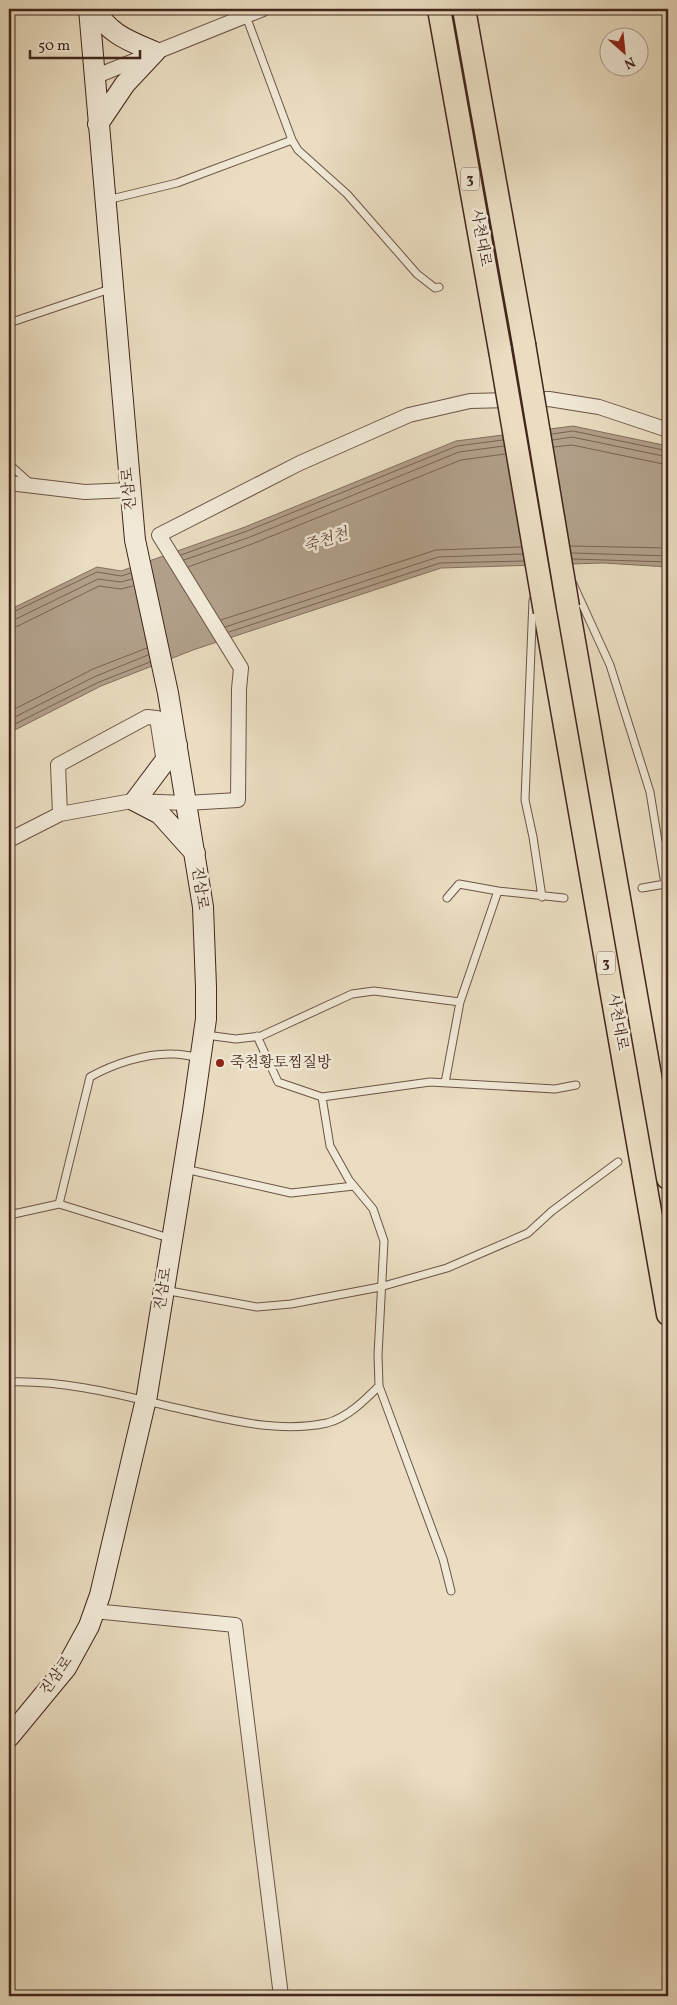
<svg xmlns="http://www.w3.org/2000/svg" width="677" height="2005" viewBox="0 0 677 2005" font-family="Vollkorn,'Noto Serif KR',serif">
<rect width="100%" height="100%" fill="#eaddc1"/>
<filter id="stains"><feTurbulence type="fractalNoise" baseFrequency=".004" numOctaves="4"/><feColorMatrix values="0 0 0 0 .2 0 0 0 0 .09 0 0 0 0 .02 0 0 0 .5 -.17"/></filter>
<radialGradient id="worn" r=".72"><stop offset=".6" stop-color="#630" stop-opacity="0"/><stop offset="1" stop-color="#630" stop-opacity=".3"/></radialGradient>
<path fill="#b19f89" stroke="#846f5d" d="M573 426 668 446V567L603 563 441 568 193 650 101 686 9 733V610L97 567 121 571 245 527 456 441Z"/>
<g fill="none" stroke-linecap="round" stroke-linejoin="round">
<path stroke="#796252" stroke-width="1" d="M552 434 573 431 668 451
M553 440 572 437 668 457
M554 447 572 445 668 465
M570 546 668 548
M572 553 668 556
M181 555 247 531 457 446 503 440
M573 559 668 562
M184 560 250 537 459 452 504 446
M188 567 252 544 461 460 505 454
M9 614 97 572 121 576 131 573
M9 620 16 619 98 579 121 582 132 579
M221 620 436 550 521 547
M225 627 438 557 522 554
M9 628 18 626 99 586 121 589 133 586
M229 632 440 563 524 561
M9 712 93 669 147 648
M9 720 96 676 148 655
M9 727 99 682 150 662"/>
<defs>
<path id="lane" d="M246 16 292 140 298 150 347 194 417 274 435 288 439 287
M107 200 177 183 292 140
M9 323 110 289
M9 464 30 483
M573 584 610 665 650 792 665 884 642 888
M533 600 525 800 533 837 542 897
M447 898 459 884 498 891 564 898
M206 1035 236 1039 261 1036 352 994 374 991 460 1002
M257 1036 278 1082 322 1097 430 1082 555 1089 576 1085
M445 1083 460 1002 498 891
M322 1097 330 1146 349 1180 373 1209 384 1241 378 1355 379 1386 443 1559 451 1591
M185 1169 291 1193 354 1186
M59 1204 90 1077C113 1064 146 1053 173 1054 182 1054 191 1056 200 1058
M9 1215 59 1204 169 1238
M164 1290 257 1307 291 1304 380 1287 447 1268 528 1233 552 1211 618 1162
M9 1382C75 1380 138 1400 203 1414 243 1423 285 1432 327 1423 347 1418 365 1400 379 1386"/>
<path id="street" d="M94 77 263 9
M9 483 85 492 131 490
M60 814 58 765 147 717 157 718 164 763
M9 840 60 814 132 801 186 803 238 800 239 689 241 668 159 535 300 463 409 415 470 401 549 399 599 407 668 430
M94 1611 235 1625 281 1996"/>
<path id="secondary" d="M96 9C107 34 132 42 155 52L125 84 98 124
M177 745 135 801 160 814 195 853
M9 1737 66 1668 89 1626 100 1595 147 1395 193 1110 206 1019V987L203 907 168 693 135 540 89 9"/>
<path id="primary" d="M439 9 500 350
M464 9 524 344
M568 607 668 1178
M545 612 668 1314"/>
</defs>
<use href="#lane" stroke="#6b5445" stroke-width="9"/>
<use href="#street" stroke="#6b5445" stroke-width="16"/>
<use href="#secondary" stroke="#41261c" stroke-width="22"/>
<use href="#primary" stroke="#41261c" stroke-width="25"/>
<use href="#lane" stroke="#f1e9d7" stroke-width="7"/>
<use href="#street" stroke="#f1e9d7" stroke-width="14"/>
<use href="#secondary" stroke="#f1e9d7" stroke-width="20"/>
<use href="#primary" stroke="#eaddc1" stroke-width="22"/>
<defs>
<path id="primary-bridge" d="M524 344 568 607
M500 350 545 612"/>
</defs>
<use href="#primary-bridge" stroke="#41261c" stroke-width="25" stroke-linecap="butt"/>
<use href="#primary-bridge" stroke="#eaddc1" stroke-width="22"/>
</g>
<circle fill="#8f2418" stroke="#f1e9d7" stroke-width="2" cx="220" cy="1063" r="5"/>
<g text-anchor="middle" dominant-baseline="central" stroke-width="5" stroke-linejoin="round" paint-order="stroke">
<g fill="#f1e9d7" stroke="#766054" stroke-width="1">
<rect x="461" y="167.5" width="18" height="23" rx="4"/>
<rect x="597" y="951.5" width="18" height="23" rx="4"/>
</g>
<g font-size="14" font-weight="bold" fill="#41261c">
<text x="470" y="179">3</text>
<text x="606" y="963">3</text>
</g>
<g font-size="15" fill="#41261c" stroke="#f1e9d7">
<text transform="translate(480 238) rotate(80)">사천대로</text>
<text transform="translate(130 489) rotate(-95)">진삼로</text>
<text transform="translate(199 888) rotate(82)">진삼로</text>
<text transform="translate(617 1022) rotate(80)">사천대로</text>
<text transform="translate(164 1289) rotate(-81)">진삼로</text>
<text transform="translate(57 1676) rotate(-54)">진삼로</text>
</g>
<g font-size="15" fill="#41261c" stroke="#f1e9d7" text-anchor="start">
<text x="230" y="1063">죽천황토찜질방</text>
</g>
<g font-size="16" font-style="italic" fill="#634a3d" stroke="#f1e9d7">
<text transform="translate(326 541) rotate(-18)">죽천천</text>
</g>
</g>
<rect width="677" height="2005" fill="none" stroke="#eaddc1" stroke-width="30"/>
<rect x="10" y="10" width="657" height="1985" fill="none" stroke="#41261c" stroke-width="2.5"/>
<rect x="15" y="15" width="647" height="1975" fill="none" stroke="#41261c"/>
<g transform="translate(624 52) rotate(153)"><circle r="24" fill="#f1e9d7" stroke="#ab9b8c"/>
<path d="M0-4L9 19L0 12L-9 19Z" fill="#8f2418"/>
<text y="-8" font-size="14" font-weight="bold" text-anchor="middle" fill="#41261c">N</text>
</g>
<path d="M30 50v8h110v-8" fill="none" stroke="#41261c" stroke-width="2.5"/>
<text x="38" y="50" font-size="15" fill="#41261c" stroke="#f1e9d7" stroke-width="4" paint-order="stroke">50 m</text>
<rect width="100%" height="100%" filter="url(#stains)"/>
<rect width="100%" height="100%" fill="url(#worn)"/>
</svg>
